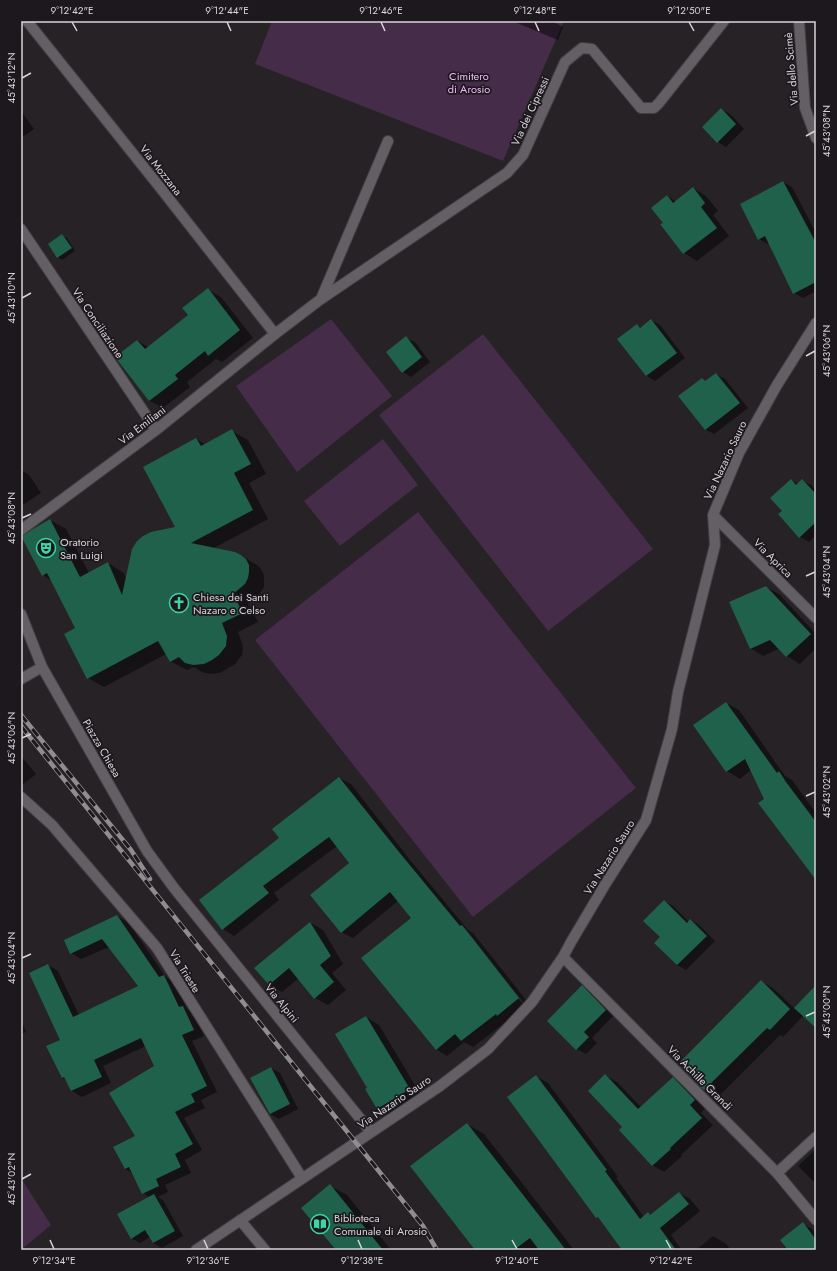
<svg xmlns="http://www.w3.org/2000/svg" width="837" height="1271" viewBox="0 0 837 1271" font-family="Jost,sans-serif">
<rect width="100%" height="100%" fill="#262226"/>
<path fill="#452c48" d="M272 21H564L503 161 255 64Z
M331 319 392 396 297 472 236 386Z
M483 334 653 549 548 631 379 415Z
M383 439 418 485 340 546 304 501Z
M418 512 636 788 473 917 255 640Z
M21 1178 51 1225 21 1250Z"/>
<path fill="#0007" fill-rule="evenodd" d="M512 21H552L563 27 558 40Z
M721 109 730 114 744 129 726 147 718 142Z
M21 111 34 129 21 138Z
M783 182 792 187 816 233V291L803 298 794 293 769 243 768 244 759 239Z
M693 188 706 196 718 211 713 215 729 236 697 261 684 253 664 223 668 196 676 202Z
M62 236 67 238 75 251 62 260 58 257 49 244Z
M208 290 221 297 253 338 222 362 216 359 187 382 190 387 163 408 150 401 116 357 138 341 148 347 190 315Z
M651 320 660 325 685 358 655 381 647 376 619 339 637 325 642 328Z
M406 338 415 342 430 362 411 377 403 372Z
M716 374 725 379 748 408 714 434 705 429 706 382Z
M232 431 248 440 266 474 249 483 268 519 214 548 241 555 257 565 261 569 264 575V587L260 593 248 604 258 622 238 632 243 646 242 655 235 664 220 673 210 674 202 672 194 667 187 670 170 661 166 654 104 687 88 678 76 628 52 581 43 575 50 520 66 529 89 573 108 563 124 573 126 579 176 528 196 439 206 445Z
M21 470 29 475 41 493 21 506Z
M791 480 798 484 802 481 811 485 816 491V535L809 542 800 537 779 514 783 511Z
M766 587 779 594 816 634V648L800 664 787 656 780 648 763 656 750 648Z
M726 703 739 710 785 776 792 780 816 813V877L765 799 751 770 740 779 727 771Z
M21 756 36 774 22 785 21 784Z
M339 778 351 784 410 860 468 930 473 933 530 1005 509 1022 507 1021 473 1047 464 1042 447 1056 436 1049 413 918 399 900 353 938 341 932 350 863 337 846 274 893 279 900 234 936 223 929 281 838ZM462 928H465L523 1002 522 1003Z
M664 901 673 906 689 922 691 920 699 925 715 941 686 970 677 965 661 937Z
M117 916 128 922 165 976 174 982 187 1009 193 1013 204 1036 192 1041 217 1092 201 1100 205 1108 184 1118 202 1150 185 1160 191 1173 165 1185 168 1192 158 1197 163 1200 183 1236 162 1248 153 1243 150 1237 140 1243 131 1238 150 1198 143 1193 133 1173 125 1169 136 1137 155 1066 146 1046 103 1066 111 1083 82 1097 72 1091 67 1080 62 1078 61 1040 48 965 58 971 79 1015 140 987 109 947 81 959 71 953Z
M311 923 323 930 343 964 332 973 346 990 328 1005 315 998 299 978 282 992 269 985 256 968Z
M761 981 774 989 795 1009 816 987V1027L804 1015 783 1037 780 1035 718 1097 705 1090 684 1068Z
M582 987 591 992 614 1015 592 1038 597 1043 586 1054 577 1049 548 1021Z
M366 1017 379 1025 422 1097 391 1116 378 1109 369 1088Z
M21 1020 26 1032 21 1034Z
M271 1068 280 1073 298 1109 279 1119 270 1114Z
M606 1076 617 1082 641 1107 673 1078 685 1085 706 1107 701 1113 713 1125 681 1155 682 1156 664 1172 652 1165 624 1127Z
M537 1077 548 1083 618 1177 616 1178 644 1217 648 1214 651 1215 679 1193 690 1199 700 1211 671 1235 682 1250H624L602 1220 597 1217Z
M467 1124 484 1134 574 1250H477Z
M816 1149V1184L798 1166Z
M330 1186 347 1195 391 1250H338Z
M803 1224 812 1229 816 1234V1250H789Z
M713 1236 726 1244 731 1250H696Z"/>
<path fill="#1f614a" d="M721 108 736 124 717 143 702 127Z
M783 181 816 243V282L793 294 765 236 758 240 740 204Z
M693 187 705 203 701 207 717 228 683 254 660 224 663 223 651 208 667 195 673 203Z
M62 234 72 248 57 258 48 244Z
M208 288 240 330 208 356 205 351 175 375 178 379 149 401 115 357 137 340 145 349 188 315 182 308Z
M651 319 677 353 646 376 617 339 637 324 640 328Z
M406 336 422 357 402 373 386 352Z
M716 373 740 403 705 430 678 396 702 378 705 381Z
M232 429 251 464 234 473 253 510 191 543 235 552 241 555 246 559 249 565V572L248 578 245 584 233 594 243 613 222 623 227 636 226 646 219 655 212 660 204 664 193 665 185 663 179 657 170 662 158 641 87 679 64 634 75 628 47 573 42 576 21 536 50 519 80 577 108 562 122 595 132 549 137 541 143 536 151 532 175 527 143 467 196 438 201 446Z
M791 479 796 485 802 479 816 494V522L799 538 778 514 782 511 770 498Z
M766 586 811 634 786 657 770 640 750 649 729 602Z
M726 702 777 773 779 771 786 782 816 822V880L758 803 764 799 745 759 726 772 693 725Z
M339 777 399 852 460 926 462 925 519 998 497 1016 496 1014 461 1041 455 1034 436 1050 361 958 411 918 390 892 341 933 310 895 349 863 329 837 263 886 269 893 222 930 199 900 279 838 272 829Z
M664 900 687 923 690 919 707 936 677 965 654 943 660 937 643 921Z
M117 915 159 977 164 975 179 1007 183 1006 194 1030 182 1035 207 1086 191 1094 195 1102 175 1112 193 1144 175 1154 181 1167 156 1179 159 1186 142 1194 129 1167 125 1169 113 1147 135 1136 109 1093 154 1066 141 1038 94 1060 102 1077 71 1091 64 1077 62 1078 46 1046 60 1040 29 973 48 964 73 1017 138 986 102 939 70 954 64 940Z
M310 922 331 956 320 965 334 982 314 999 289 968 269 985 254 968Z
M761 980 790 1009 770 1030 767 1028 704 1090 682 1068 684 1066 680 1062Z
M582 985 606 1010 584 1032 589 1037 576 1050 547 1021Z
M816 985V1028L794 1008Z
M366 1016 410 1089 377 1109 365 1089 367 1088 335 1034Z
M271 1067 290 1104 270 1114 250 1078Z
M605 1074 638 1109 673 1077 695 1100 690 1105 702 1118 670 1148 671 1149 652 1166 619 1130 622 1127 588 1091Z
M536 1075 607 1170 605 1171 640 1219 648 1212 650 1215 679 1192 689 1204 660 1228 676 1250H622L598 1217 596 1218 507 1097Z
M467 1123 566 1250H539L530 1238 514 1250H475L410 1166Z
M330 1184 383 1250H336L301 1208Z
M154 1194 175 1231 153 1243 145 1230 131 1239 117 1214Z
M803 1222 816 1240V1250H788L780 1240Z"/>
<g fill="none" stroke-linecap="round" stroke-linejoin="round">
<defs>
<path id="minor" d="M27 21 162 190 275 334
M799 21 805 108 816 138
M21 229 156 430
M321 299 388 141
M713 515 816 618
M21 530 156 430 275 334 321 299 507 173 523 155 565 62 582 48 592 49 641 108H654L659 103 724 21
M21 614 42 667 147 851 174 888 371 1132
M21 679 42 667
M21 797 52 825 157 948 302 1178
M563 957 777 1173 816 1220
M777 1173 816 1137
M240 1220 265 1250
M196 1250 440 1086 488 1049 532 1002 563 957 571 942 606 883 646 820 672 729 678 692 715 545 713 515 739 453 777 385 816 323"/>
</defs>
<use href="#minor" stroke="#434043" stroke-width="12"/>
<use href="#minor" stroke="#645f64" stroke-width="10"/>
<defs>
<path id="rail" d="M21 715 131 850 150 879
M21 726 423 1226 437 1250"/>
</defs>
<use href="#rail" stroke="#908d90" stroke-width="4.5"/>
<use href="#rail" stroke="#1c181d" stroke-width="3" stroke-dasharray="9" stroke-linecap="butt"/>
</g>
<path fill="none" stroke="#d7d5d8" stroke-width="1.5" d="M72 22 77 31M227 22 231 31M381 22 385 31M535 22 539 31M689 22 694 31M22 78 31 73M806 136 815 131M22 298 31 293M806 356 815 351M22 518 31 514M806 576 815 572M22 738 31 734M806 796 815 792M22 958 31 954M806 1016 815 1012M22 1179 31 1174M50 1240 54 1249M204 1240 208 1249M358 1240 362 1249M512 1240 517 1249M666 1240 671 1249"/>
<defs>
<symbol id="theatre-ring" viewBox="-11 -11 22 22"><circle r="9.5" fill="#1c181d" stroke="#3ed4a3" stroke-width="1.5"/><path d="M-5-5.5Q0-4 5-5.5V0Q5 5 0 6Q-5 5-5 0ZM-3.3-2.5H-1v1.5H-3.3ZM1-2.5H3.3v1.5H1ZM-2.8 1Q0 5.5 2.8 1Z" fill="#3ed4a3"/></symbol>
<symbol id="church-ring" viewBox="-11 -11 22 22"><circle r="9.5" fill="#1c181d" stroke="#3ed4a3" stroke-width="1.5"/><path d="M-1.2-6h2.4v3.5h3.3v2.4h-3.3V6h-2.4V-.1h-3.3v-2.4h3.3Z" fill="#3ed4a3"/></symbol>
<symbol id="library-ring" viewBox="-11 -11 22 22"><circle r="9.5" fill="#1c181d" stroke="#3ed4a3" stroke-width="1.5"/><path d="M-6-4Q-3-5.5-.7-3.5V5Q-3 3-6 4ZM6-4Q3-5.5 .7-3.5V5Q3 3 6 4Z" fill="#3ed4a3"/></symbol>
</defs>
<g fill-rule="evenodd">
<use href="#theatre-ring" x="35" y="537" width="22" height="22"/>
<use href="#church-ring" x="168" y="592" width="22" height="22"/>
<use href="#library-ring" x="309" y="1213" width="22" height="22"/>
</g>
<g text-anchor="middle" dominant-baseline="central" stroke-width="3.5" stroke-linejoin="round" paint-order="stroke">
<g font-size="11" fill="#d7d5d8" stroke="#1c181d">
<text transform="translate(791 69) rotate(-95)">Via dello Scimè</text>
<text transform="translate(530 111) rotate(-65)">Via dei Cipressi</text>
<text transform="translate(161 170) rotate(52)">Via Mozzana</text>
<text transform="translate(98 323) rotate(56)">Via Conciliazione</text>
<text transform="translate(142 425) rotate(-37)">Via Emiliani</text>
<text transform="translate(725 460) rotate(-65)">Via Nazario Sauro</text>
<text transform="translate(773 558) rotate(45)">Via Aprica</text>
<text transform="translate(102 748) rotate(60)">Piazza Chiesa</text>
<text transform="translate(609 857) rotate(-58)">Via Nazario Sauro</text>
<text transform="translate(185 971) rotate(58)">Via Trieste</text>
<text transform="translate(282 1003) rotate(51)">Via Alpini</text>
<text transform="translate(700 1078) rotate(45)">Via Achille Grandi</text>
<text transform="translate(394 1102) rotate(-34)">Via Nazario Sauro</text>
</g>
<g font-size="11" fill="#f4bbfb" stroke="#1c181d">
<text x="469" y="76">Cimitero<tspan x="469" dy="13">di Arosio</tspan></text>
</g>
<g font-size="11" fill="#d7d5d8" stroke="#1c181d" text-anchor="start">
<text x="60" y="542">Oratorio<tspan x="60" dy="13">San Luigi</tspan></text>
<text x="193" y="597">Chiesa dei Santi<tspan x="193" dy="13">Nazaro e Celso</tspan></text>
<text x="334" y="1218">Biblioteca<tspan x="334" dy="13">Comunale di Arosio</tspan></text>
</g>
</g>
<rect width="837" height="1271" fill="none" stroke="#1c181d" stroke-width="44"/>
<rect x="22" y="22" width="793" height="1227" fill="none" stroke="#d7d5d8" stroke-width="1.5"/>
<g font-size="10" text-anchor="middle" fill="#d7d5d8">
<text x="72" y="14">9°12'42"E</text>
<text x="227" y="14">9°12'44"E</text>
<text x="381" y="14">9°12'46"E</text>
<text x="535" y="14">9°12'48"E</text>
<text x="689" y="14">9°12'50"E</text>
<text transform="translate(11 78) rotate(-90)" y="4">45°43'12"N</text>
<text transform="translate(826 131) rotate(-90)" y="4">45°43'08"N</text>
<text transform="translate(11 298) rotate(-90)" y="4">45°43'10"N</text>
<text transform="translate(826 351) rotate(-90)" y="4">45°43'06"N</text>
<text transform="translate(11 518) rotate(-90)" y="4">45°43'08"N</text>
<text transform="translate(826 572) rotate(-90)" y="4">45°43'04"N</text>
<text transform="translate(11 738) rotate(-90)" y="4">45°43'06"N</text>
<text transform="translate(826 792) rotate(-90)" y="4">45°43'02"N</text>
<text transform="translate(11 958) rotate(-90)" y="4">45°43'04"N</text>
<text transform="translate(826 1012) rotate(-90)" y="4">45°43'00"N</text>
<text transform="translate(11 1179) rotate(-90)" y="4">45°43'02"N</text>
<text x="54" y="1264">9°12'34"E</text>
<text x="208" y="1264">9°12'36"E</text>
<text x="362" y="1264">9°12'38"E</text>
<text x="517" y="1264">9°12'40"E</text>
<text x="671" y="1264">9°12'42"E</text>
</g>
</svg>
